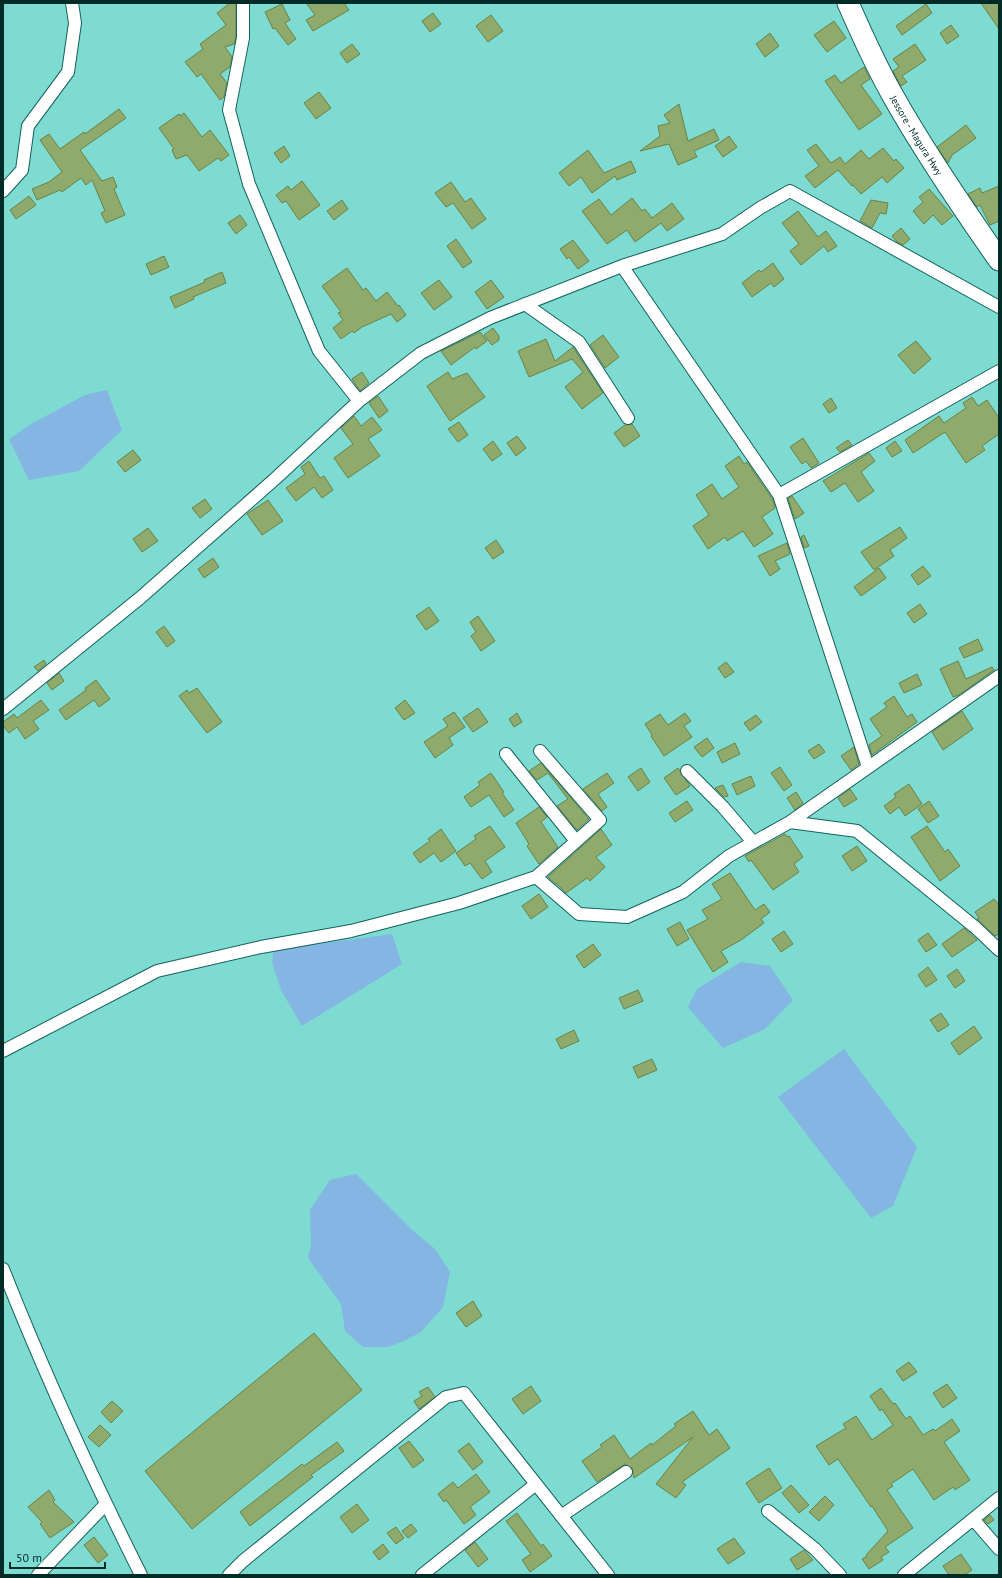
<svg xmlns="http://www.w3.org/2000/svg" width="1002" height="1578" viewBox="0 0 1002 1578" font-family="'PT Sans',sans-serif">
<rect width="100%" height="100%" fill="#7edbd1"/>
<path fill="#84b5e3" d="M107 390 122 430 79 471 29 480 9 439 31 424 85 395Z
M392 934 402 964 302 1026 281 990 272 963 274 950Z
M741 962 770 966 793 1000 765 1029 723 1048 688 1007 697 989Z
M844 1049 917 1147 893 1206 871 1218 778 1097Z
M356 1174 412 1230 435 1249 450 1272 443 1307 421 1332 404 1341 388 1347H363L345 1331 341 1304 308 1258 311 1244 310 1210 330 1180Z"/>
<path fill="#90aa6b" stroke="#6a8245" d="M230 3H236V37L234 44 225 47 232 57 230 67 220 74 227 83 224 97 220 100 201 74 197 77 185 62 203 49 200 44 226 25 217 13Z
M306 3H344L349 10 313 31 306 20 315 15Z
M981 3H999V29Z
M282 4 290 20 285 23 296 39 288 45 275 28 273 29 265 12Z
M926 4 932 13 902 35 896 26Z
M433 13 441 24 430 32 422 21Z
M491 15 503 31 488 42 476 26Z
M834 21 846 38 827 52 814 35Z
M951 25 959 36 947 44 940 33Z
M770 33 779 46 765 57 756 44Z
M352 44 360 54 347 63 340 53Z
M915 44 926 60 902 76 907 82 901 86 893 71 899 67 893 59Z
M864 67 870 79 861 85 882 114 859 130 825 81 835 75 841 83Z
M319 92 331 108 316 119 304 103Z
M679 104 688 141 714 129 719 140 694 151 697 157 678 165 669 144 640 151 660 136 658 126 670 123 664 115Z
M119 109 126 118 80 150 102 181 113 177 117 187 114 189 125 215 106 223 101 213 105 211 92 180 86 185 81 178 62 192 60 190 37 200 32 189 49 182 62 172 40 140 49 134 60 149 84 132 85 134Z
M184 113 202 137 210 130 229 155 221 161 218 158 199 171 187 155 176 159 172 150 174 149 159 128 179 114 180 116Z
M966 125 976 138 952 155 948 163 937 147Z
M729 136 737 147 723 157 715 146Z
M816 144 831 163 840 157 845 164 861 150 869 159 883 148 894 161 896 159 904 168 887 183 882 177 861 194 853 185 852 186 838 170 815 188 805 176 819 166 807 150Z
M284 146 290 156 281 163 274 153Z
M588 150 604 173 631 161 636 172 617 180 615 176 592 193 581 177 569 186 559 173Z
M302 181 320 205 299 220 286 201 282 203 276 195 288 186 291 190Z
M451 182 465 202 471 198 486 219 472 229 453 203 446 207 435 193Z
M999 186V221L990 225 980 205 977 207 968 194 980 188 982 193Z
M929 189 953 216 942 225 933 215 924 224 913 211 923 202 919 197Z
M29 196 36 205 16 219 10 210Z
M632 198 642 211 645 209 652 218 672 203 684 219 667 231 661 223 635 242 627 230 607 244 582 211 599 199 611 215Z
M342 200 348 209 334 220 327 211Z
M871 200 888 203 886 214 880 213 872 228 860 221Z
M798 211 818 237 826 231 837 246 828 252 824 246 801 265 790 251 799 244 782 223Z
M240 215 247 225 236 234 228 223Z
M901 228 910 239 903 245 897 242 892 236Z
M456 239 472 262 463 268 447 246Z
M573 240 589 261 578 269 569 257 567 259 560 249Z
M164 256 169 267 151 275 146 264Z
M773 263 784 279 774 287 771 283 752 297 742 283 759 270 761 272Z
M347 268 363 290 366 288 376 301 387 292 398 306 399 305 406 315 397 322 391 314 362 327 354 333 352 331 341 339 333 328 343 320 338 313 341 312 322 286Z
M222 272 226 283 193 297 194 299 175 308 170 297 205 282 204 280Z
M439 280 452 297 434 310 421 293Z
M491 280 504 297 487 309 475 292Z
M493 328 499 336V340L492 345 484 335Z
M480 332 487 341 476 349 475 347 451 365 441 351Z
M603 335 619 357 605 368 590 345Z
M546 339 555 361 573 347 603 393 582 409 565 387 583 372 572 359 529 377 518 351Z
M916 341 931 359 914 374 898 355Z
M362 372 369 383 360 391 352 379Z
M448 372 452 379 467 373 485 397 450 421 427 386Z
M378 396 388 411 379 418 369 403Z
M972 397 978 406 987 400 999 418V434L982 446 985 450 966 463 945 432 913 453 905 440 939 416 944 423 966 408 963 403Z
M831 398 837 408 829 413 823 404Z
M354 416 361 426 372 417 382 430 368 439 380 456 348 478 334 458 353 444 341 428Z
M459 422 468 435 458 442 448 429Z
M632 424 640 436 624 447 614 433 625 425Z
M517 436 526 448 516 456 507 443Z
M803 438 819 463 811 468 806 461 802 464 790 447Z
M848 440 852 445 840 452 836 448Z
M493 441 502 454 492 461 483 449Z
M895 441 902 451 892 457 886 448Z
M133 450 141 460 125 472 117 462Z
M869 453 875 461 861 472 874 491 858 502 845 483 831 492 823 481Z
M739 456 744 464 747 462 773 500 775 508 762 517 773 534 754 547 743 531 727 541 725 537 708 549 693 526 709 515 696 495 712 484 722 499 739 487 725 466Z
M309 461 320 478 324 476 333 490 322 498 314 487 296 501 286 488 305 474 301 467Z
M792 496 804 513 795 519 788 499Z
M205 499 212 509 200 518 192 508Z
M268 500 283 521 262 535 247 514Z
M900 527 907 538 890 550 894 556 874 570 861 552Z
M148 528 158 541 142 552 133 539Z
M804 535 809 546 804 548 801 537Z
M496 540 504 552 493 559 485 548Z
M787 543 790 554 775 561 780 569 770 576 758 556Z
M213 558 219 567 204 578 198 569Z
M923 566 931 576 918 585 911 575Z
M879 568 886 578 861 596 854 587Z
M920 604 927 614 914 623 907 613Z
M429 607 439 621 426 630 416 616Z
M478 616 495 641 481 651 471 636 476 632 470 622Z
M164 626 175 641 167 647 156 632Z
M978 639 983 650 964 658 959 648Z
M44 660 46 664 38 671 34 667Z
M958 661 966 679 992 667 994 670 959 695 953 697 940 669Z
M726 662 734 672 725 678 718 668Z
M59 673 64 681 52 690 47 683Z
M917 674 922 685 904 693 899 683Z
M96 680 110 699 99 707 94 700 66 720 59 710 86 690 85 688Z
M197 688 222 722 207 733 179 696 187 690 189 693Z
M894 696 907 717 912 714 917 722 872 755 869 745 882 736 870 719 887 707 884 703Z
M41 700 49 710 33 721 39 729 25 739 17 727 9 733 3 726V722L14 714 17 718Z
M405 700 415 713 404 720 395 708Z
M478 708 488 722 473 732 463 718Z
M962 711 973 729 943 750 932 732Z
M454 712 465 727 449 738 453 745 435 758 424 742 448 726 443 719Z
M517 713 522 722 514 727 509 719Z
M685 713 691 721 684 726 692 737 664 756 651 736 652 735 645 724 660 714 668 725Z
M756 715 762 722 750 731 744 723Z
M707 738 714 748 702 757 694 747Z
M735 743 740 754 722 763 717 752Z
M819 744 825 752 814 759 808 751Z
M854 747 859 764 851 770 841 756Z
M541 763 589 819 577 830 557 806 568 799 548 773 537 780 529 771Z
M780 767 792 785 784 791 771 773Z
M641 768 650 782 638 791 628 777Z
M678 768 690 786 676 795 664 778Z
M491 773 504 792 502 793 514 810 504 817 489 795 471 807 464 797 480 785 478 782Z
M607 773 614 783 598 794 607 807 602 811 583 789Z
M751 776 755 786 737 795 732 784Z
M909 784 922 804 905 816 899 807 890 814 884 806 896 797 894 794Z
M723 785 728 796 724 797 715 788Z
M850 789 857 799 844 807 838 798Z
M796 792 803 803 795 810 787 798Z
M687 801 693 810 675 822 669 813Z
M929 801 939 816 928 823 918 809Z
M539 807 547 817 541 822 558 847 539 864 527 846 529 844 516 823Z
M490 826 505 847 485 861 492 872 482 879 470 863 465 866 456 853 476 839 474 836Z
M927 826 945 852 948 849 960 866 940 881 911 837Z
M441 829 456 851 441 862 434 853 420 863 413 853 430 841 428 839Z
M601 829 612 845 596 857 605 867 590 881 587 878 566 893 557 884H556L548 877Z
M785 834 787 837 789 836 803 857 794 864 799 872 773 890 751 860 749 862 745 856Z
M857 846 867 861 852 871 842 856Z
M730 873 755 910 764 904 770 912 761 919 764 923 741 940 721 951 728 962 713 972 687 930 708 919 702 910 722 899 712 884Z
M539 894 548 907 531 919 522 906Z
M994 899 999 905V934L995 936 977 919 979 918 975 912Z
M680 922 689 939 677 946 667 929Z
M964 928 977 940 952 957 942 944Z
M784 931 793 944 781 952 772 939Z
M928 933 937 945 926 952 918 940Z
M593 944 601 955 584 968 576 956Z
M928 967 937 980 926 987 918 975Z
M957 969 965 981 955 988 947 976Z
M638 990 643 1001 624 1009 619 998Z
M941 1013 949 1025 938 1032 930 1020Z
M974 1026 982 1038 959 1055 951 1043Z
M574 1030 579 1041 561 1049 556 1039Z
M652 1059 657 1070 638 1078 633 1067Z
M473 1301 482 1316 466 1327 456 1313Z
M314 1333 362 1390 192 1529 145 1471Z
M909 1362 917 1372 903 1381 896 1371Z
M947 1384 957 1398 943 1408 933 1393Z
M531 1386 541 1401 523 1414 512 1399Z
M428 1387 435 1397 419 1409 414 1401 422 1396 419 1392Z
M881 1388 893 1404 895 1403 906 1419 910 1416 923 1435 933 1429 935 1431 952 1419 960 1431 944 1442 970 1480 955 1490 953 1487 934 1500 913 1469 891 1484 893 1486 887 1490 913 1528 885 1547 889 1552 881 1557 883 1560 869 1569 862 1559 867 1556 866 1555 888 1531 872 1506 871 1507 838 1459 829 1465 816 1446 846 1428 843 1424 856 1416 872 1440 893 1425 882 1409 880 1411 870 1396Z
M112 1401 123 1411 111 1423 101 1412Z
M693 1411 709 1435 717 1429 730 1448 682 1482 686 1485 676 1498 656 1484 693 1437 634 1478 632 1468 625 1464 597 1482 582 1461 602 1447 600 1445 614 1435 630 1459 651 1443 652 1445 676 1426 674 1424Z
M100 1425 111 1435 99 1447 88 1437Z
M409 1441 424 1460 413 1468 399 1448Z
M337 1442 344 1451 311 1475 313 1477 250 1526 240 1512 302 1464 304 1466Z
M469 1443 483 1462 473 1470 458 1451Z
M769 1468 782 1488 759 1503 746 1483Z
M476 1474 490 1492 470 1507 476 1515 464 1524 446 1500 444 1502 438 1494 453 1482 458 1488Z
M791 1485 809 1505 799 1513 782 1493Z
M49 1490 55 1500 53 1502 74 1522 50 1538 40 1524 42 1522 28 1507Z
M825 1496 834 1505 819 1521 809 1512Z
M357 1504 369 1520 352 1533 340 1517Z
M517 1513 541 1546 543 1544 552 1556 530 1572 522 1560 531 1554 506 1521Z
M990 1515 994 1520 988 1524 984 1520Z
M411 1524 417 1531 408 1538 402 1531Z
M396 1527 404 1538 396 1544 387 1533Z
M94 1537 108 1555 98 1563 84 1545Z
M734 1538 745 1553 728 1564 717 1549Z
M475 1542 488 1559 478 1567 465 1550Z
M383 1544 389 1552 379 1560 373 1552Z
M804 1550 813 1560 797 1570 790 1559Z
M961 1554 972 1570 964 1575H949L943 1566Z"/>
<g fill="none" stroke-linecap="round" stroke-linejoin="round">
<defs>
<path id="street" d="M243 3V38L229 110 249 184 319 351 359 401
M3 191 22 170 28 126 68 72 75 23 72 3
M622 266 779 495 868 767
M525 304 579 342 628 418
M779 495 999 371
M3 709 140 598 276 478 359 401 421 353 490 318 622 266 722 234 760 208 790 191 999 307
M506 754 576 841
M687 771 723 807 753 842
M790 822 999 676
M536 877 600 820 540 751
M3 1051 157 971 261 947 351 931 459 903 536 877 579 914 627 917 683 892 729 856 790 822 857 831 976 928 999 950
M3 1269C44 1373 91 1475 141 1575
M768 1511 815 1549 840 1575
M561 1516 626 1472
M973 1519 999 1549
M38 1575 106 1504
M229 1575 243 1561 446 1397 464 1393 608 1575
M422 1575 536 1484
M904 1575 999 1498"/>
<g id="highway">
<path id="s1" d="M848 3C862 35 876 66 893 96 925 153 962 207 999 260"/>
</g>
</defs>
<use href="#street" stroke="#12625b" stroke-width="14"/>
<use href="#highway" stroke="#12625b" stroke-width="23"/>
<use href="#street" stroke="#fff" stroke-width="12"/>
<use href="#highway" stroke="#fff" stroke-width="21"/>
</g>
<g text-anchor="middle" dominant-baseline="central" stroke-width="3.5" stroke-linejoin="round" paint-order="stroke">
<g font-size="10" fill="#002b27" stroke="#7edbd1">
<text stroke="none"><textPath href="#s1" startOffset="149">Jessore - Magura Hwy</textPath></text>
</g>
</g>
<rect width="1002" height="1578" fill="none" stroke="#002b27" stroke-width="8"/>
<path d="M10 1562v6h95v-6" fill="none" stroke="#002b27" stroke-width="2"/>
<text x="16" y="1562" font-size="12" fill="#002b27" stroke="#7edbd1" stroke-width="3" paint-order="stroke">50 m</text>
</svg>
